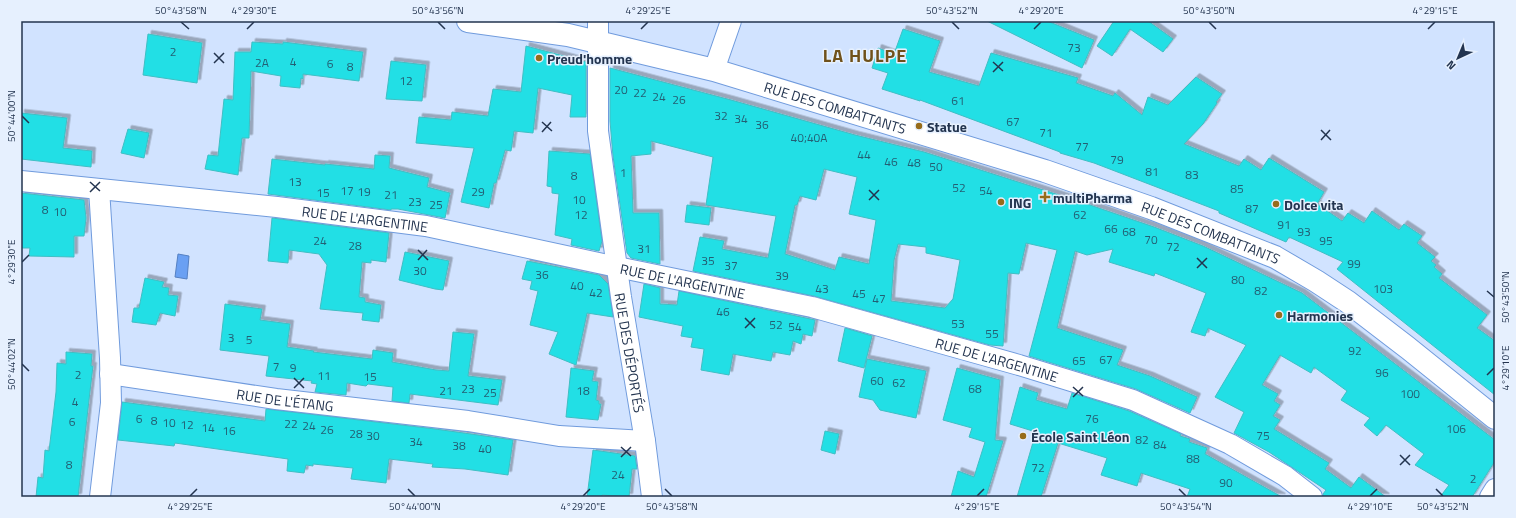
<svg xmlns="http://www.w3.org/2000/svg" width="1516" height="518" viewBox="0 0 1516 518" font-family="'Titillium Web',sans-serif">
<defs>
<filter id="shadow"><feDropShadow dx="3.5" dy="-3.5" stdDeviation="0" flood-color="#0004"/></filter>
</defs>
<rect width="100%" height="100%" fill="#d1e3ff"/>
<path fill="#6aa0f3" stroke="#5580c2" d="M178 254 189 256 187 279 175 277Z"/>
<path fill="#23dfe5" stroke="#40bec3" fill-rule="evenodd" filter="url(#shadow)" d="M987 21H1047L1094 40 1082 68Z
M1114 21H1148L1173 39 1163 52 1130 29 1112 56 1097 46Z
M903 29 940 41 929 72 979 86 991 53 1078 78 1076 83 1113 96 1115 93 1142 115 1148 97 1168 105 1196 77 1222 94 1216 102 1217 103 1203 124 1184 144 1239 166 1244 159 1261 170 1269 158 1324 192 1317 204 1342 221 1348 213 1364 223 1372 211 1399 230 1404 224 1422 236 1417 243 1435 257 1431 261 1436 265 1434 267 1442 274 1439 278 1487 315 1477 328 1495 341V395L1337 269 1343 262 1289 237 1286 242 1219 213V211L1094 163 1060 153V152L920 100V101L882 89 888 73 872 68 878 48 894 54Z
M148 34 202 43 197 83 143 75Z
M252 42 283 44V42L363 52 359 81 303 74V79L301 78 300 88 280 86 281 76 251 71 249 138H242L238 175 205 169 208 155 218 156 224 99 233 100 235 52H251Z
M526 46 586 62V117H570L572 95 538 88 533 133 514 131 511 151 505 150 496 183H494L489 208 461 202 474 148 416 143 419 117 451 120 452 112 488 116 493 89 521 92Z
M391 61 426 65 422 101 386 99Z
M610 68 731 100 855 135 924 152 1084 203 1154 227 1203 246 1302 293 1495 440V461L1472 497H1440L1449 485 1415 465 1424 454 1386 425 1377 436 1364 425 1370 418 1341 400 1347 391 1314 367 1311 373 1280 355 1262 385 1278 394 1274 401 1280 405 1273 416 1280 420 1274 429 1329 463 1325 469 1351 488 1359 477 1386 497H1323V494L1326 490 1269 452 1234 433 1244 412 1215 397 1246 345 1208 328 1205 336 1191 332 1206 293 1155 273 1154 276 1109 262 1113 249 1087 255 1075 251 1057 328 1123 350 1117 365 1150 376 1197 397 1190 413 1136 389 1029 356 1057 250 1026 243 1019 274 1008 273 1003 346 990 345 814 296 693 271 700 237 724 241 722 249 768 258 776 216 706 205 713 157 651 141V154L631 156 633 213H659L660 264 631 258 627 253 613 156 610 121ZM824 169 857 177 849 214 876 220 869 264 839 257 835 270 785 254 795 205H797L800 196 816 200ZM898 244 926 247V253L960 260 953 299 945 308 891 301 894 260Z
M21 113 67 118 63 148 92 151 91 167 21 159Z
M128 129 149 133 144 158 121 153Z
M549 151 590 154 602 241 599 251 571 245 572 239 555 235 559 194 552 193V187L547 186Z
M375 155 390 156 389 168 429 178 427 187 450 193 445 218 398 209H391V210L268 194 272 159 325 165V164L374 169Z
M21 193 84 200 86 218 84 236H74V257L29 256 30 248H21Z
M687 205 711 208 709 225 685 222Z
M272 218 389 233 386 262 371 260V263L362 262 359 297 365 298V302L381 305 379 322 362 320 363 313 320 309 327 265 319 254 289 250 288 263 268 261Z
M405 252 449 261 443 290 435 289 399 280Z
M527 261 599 275 608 284 613 317 587 313 576 365 549 354 558 332 530 325 538 291 530 289 532 281 522 279Z
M145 278 164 282 162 287 169 288 168 295 178 296 175 316 160 313 156 325 132 322 134 308H139Z
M644 284 660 288V304L677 305 679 291 815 320 812 336 803 334 801 344 793 341 790 355 773 352 771 361 733 354 729 375 701 370 704 349 691 347 693 338 681 336 683 326 639 317Z
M225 304 262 309 260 320 290 324 287 347 314 351 313 352 372 359 373 350 393 353 392 362 436 370 449 371 453 332 474 334 468 376 502 380 498 405 410 394 409 403 392 401 393 387 368 384 366 386 347 383 346 395 315 392 317 384 311 383 312 381 266 376 269 356 220 350Z
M845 328 872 336 864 368 838 361Z
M66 352 92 354 91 366H93L90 391 78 497H36L38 477 43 478 45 450 49 451 56 392 57 363 66 364Z
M867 359 926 371 916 418 880 410 873 400 859 397Z
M571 368 594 371 592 381 598 382 596 400 599 401V404H601L598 420 566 417Z
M957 368 1000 380 995 440 1003 441 986 497H951L958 471 974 477 985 442 969 437 972 428 943 420Z
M1020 387 1038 393 1036 400 1067 409 1072 393 1129 411 1181 434 1180 436 1190 439 1189 442 1207 448 1205 454 1282 497H1187L1190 489 1141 473 1137 486 1101 475 1107 458 1058 443 1041 497H1017L1036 432 1010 424Z
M122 402 265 421 266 409 435 429 513 440 508 475 465 469 432 467 433 464 389 459 386 483 351 479 353 468 313 464V466L306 465 304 473 287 471 288 459 175 443 174 446 118 440Z
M825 431 839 434 835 454 821 450Z
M593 450 635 456 637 469H632L629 497 602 495V497H587Z"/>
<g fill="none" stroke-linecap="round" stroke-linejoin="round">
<defs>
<g id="minor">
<path id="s1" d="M598 21V131L621 297 645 441 652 497"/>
<path d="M714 70 731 21"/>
<path id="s2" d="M21 181 277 207 426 226 617 267 812 307 1019 365 1133 400 1230 444 1285 476 1312 497"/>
<path d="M99 189 110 358 111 403 100 497"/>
<path id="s3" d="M110 374 276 399 468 421 559 436 645 441"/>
<path d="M1490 497 1495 489"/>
</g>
<g id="secondary">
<path id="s4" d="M468 21 568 35 714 70 1045 171 1151 208 1275 257 1316 281 1348 302 1408 348 1495 418"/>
</g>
</defs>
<use href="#minor" stroke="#709bdd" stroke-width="22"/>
<use href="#secondary" stroke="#709bdd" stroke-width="24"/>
<use href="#minor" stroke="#fff" stroke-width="20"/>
<use href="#secondary" stroke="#fff" stroke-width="22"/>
</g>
<path fill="none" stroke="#23344f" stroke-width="1.5" d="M181 22 189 29M438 22 445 29M952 22 959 29M1209 22 1216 29M247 29 254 22M641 29 648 22M1034 29 1041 22M1428 29 1435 22M214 53 224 63M993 62 1003 71M214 63 224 53M993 72 1003 62M22 116 29 123M542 122 552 131M1321 130 1331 140M542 132 551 122M1321 140 1330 130M90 182 100 191M869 190 879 200M90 192 100 182M869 200 879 190M418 250 428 260M1197 258 1207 268M418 260 427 250M22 262 29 255M1197 268 1207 258M1487 291 1494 297M745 318 755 328M745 328 755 318M22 364 29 371M1487 375 1494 368M294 378 304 388M1073 387 1083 396M294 388 304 378M1073 397 1083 387M621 447 631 456M1400 455 1410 465M621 457 631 447M1400 465 1410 455M408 489 415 496M665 489 672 496M1179 489 1186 496M1436 489 1443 496M190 496 197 489M583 496 590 489M977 496 984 489M1370 496 1377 489"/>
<g fill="#976c1a" stroke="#e6f0fe" stroke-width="1.5">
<circle cx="539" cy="58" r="4"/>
<circle cx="919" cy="126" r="4"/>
<path d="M1043 191h4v4h4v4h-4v4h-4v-4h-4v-4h4z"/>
<circle cx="1001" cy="202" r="4"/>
<circle cx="1276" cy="204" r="4"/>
<circle cx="1279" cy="315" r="4"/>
<circle cx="1023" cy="436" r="4"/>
</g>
<g text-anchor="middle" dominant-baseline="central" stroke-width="3" stroke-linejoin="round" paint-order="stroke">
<g font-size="12" fill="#235f74">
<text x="1074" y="47">73</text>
<text x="173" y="51">2</text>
<text x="293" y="61">4</text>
<text x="262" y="62">2A</text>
<text x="330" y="63">6</text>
<text x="350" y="66">8</text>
<text x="406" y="80">12</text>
<text x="621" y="89">20</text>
<text x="640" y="92">22</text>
<text x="659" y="96">24</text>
<text x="679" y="99">26</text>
<text x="958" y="100">61</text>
<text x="721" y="115">32</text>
<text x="741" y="118">34</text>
<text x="1013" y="121">67</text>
<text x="762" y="124">36</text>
<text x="1046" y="132">71</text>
<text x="809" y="137">40;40A</text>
<text x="1082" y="146">77</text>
<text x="864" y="154">44</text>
<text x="1117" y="159">79</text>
<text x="891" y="161">46</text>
<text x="914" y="162">48</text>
<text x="936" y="166">50</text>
<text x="1152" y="171">81</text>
<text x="623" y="172">1</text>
<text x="1192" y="174">83</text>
<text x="574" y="175">8</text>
<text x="295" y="181">13</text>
<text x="959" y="187">52</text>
<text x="1237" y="188">85</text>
<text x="347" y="190">17</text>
<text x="986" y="190">54</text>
<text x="364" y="191">19</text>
<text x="478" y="191">29</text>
<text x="323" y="192">15</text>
<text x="391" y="194">21</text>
<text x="579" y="199">10</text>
<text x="415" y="201">23</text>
<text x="436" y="204">25</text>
<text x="1252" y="208">87</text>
<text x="45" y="209">8</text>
<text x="60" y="211">10</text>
<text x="581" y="214">12</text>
<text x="1080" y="214">62</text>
<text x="1284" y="224">91</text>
<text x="1111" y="228">66</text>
<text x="1129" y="231">68</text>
<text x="1304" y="231">93</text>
<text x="1151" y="239">70</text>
<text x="320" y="240">24</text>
<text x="1326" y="240">95</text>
<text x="355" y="245">28</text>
<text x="1173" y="246">72</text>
<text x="644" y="248">31</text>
<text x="708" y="260">35</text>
<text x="1354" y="263">99</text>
<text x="731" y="265">37</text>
<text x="420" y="270">30</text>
<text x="542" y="274">36</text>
<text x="782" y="275">39</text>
<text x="1238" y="279">80</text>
<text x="577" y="285">40</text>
<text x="822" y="288">43</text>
<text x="1383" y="288">103</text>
<text x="1261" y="290">82</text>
<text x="596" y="292">42</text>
<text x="859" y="293">45</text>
<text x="879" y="298">47</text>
<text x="723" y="311">46</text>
<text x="958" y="323">53</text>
<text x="776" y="324">52</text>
<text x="795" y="326">54</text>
<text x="992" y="333">55</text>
<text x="231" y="337">3</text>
<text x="249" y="339">5</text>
<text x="1355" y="350">92</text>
<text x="1106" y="359">67</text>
<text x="1079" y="360">65</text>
<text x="276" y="366">7</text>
<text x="293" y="367">9</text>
<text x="1382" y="372">96</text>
<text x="78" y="374">2</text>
<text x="324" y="375">11</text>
<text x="370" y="376">15</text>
<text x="877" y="380">60</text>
<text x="899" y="382">62</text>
<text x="468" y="388">23</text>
<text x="975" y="388">68</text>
<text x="446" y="390">21</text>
<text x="583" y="390">18</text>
<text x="490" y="392">25</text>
<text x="1410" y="393">100</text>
<text x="75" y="401">4</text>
<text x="139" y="418">6</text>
<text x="1092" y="418">76</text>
<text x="154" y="420">8</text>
<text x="72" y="421">6</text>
<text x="169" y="422">10</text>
<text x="291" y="423">22</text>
<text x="187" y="424">12</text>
<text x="309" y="425">24</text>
<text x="208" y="427">14</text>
<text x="1456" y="428">106</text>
<text x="327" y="429">26</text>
<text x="229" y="430">16</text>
<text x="356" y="433">28</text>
<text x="373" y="435">30</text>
<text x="1263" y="435">75</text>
<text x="1142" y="439">82</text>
<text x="416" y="441">34</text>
<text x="1160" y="444">84</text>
<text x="459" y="445">38</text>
<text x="485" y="448">40</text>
<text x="1193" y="458">88</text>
<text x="69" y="464">8</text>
<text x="1038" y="467">72</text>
<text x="618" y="474">24</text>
<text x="1473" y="478">2</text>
<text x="1226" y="482">90</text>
</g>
<g font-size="14" font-weight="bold" fill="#23344f" stroke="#e6f0fe" text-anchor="start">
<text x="547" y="58">Preud'homme</text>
<text x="927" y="126">Statue</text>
<text x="1053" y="197">multiPharma</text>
<text x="1009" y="202">ING</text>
<text x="1284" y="204">Dolce vita</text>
<text x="1287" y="315">Harmonies</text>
<text x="1031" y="436">École Saint Léon</text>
</g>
<g font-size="14" fill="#23344f" stroke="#e6f0fe">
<text stroke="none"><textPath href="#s4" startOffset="378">RUE DES COMBATTANTS</textPath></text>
<text stroke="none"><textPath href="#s2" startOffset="346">RUE DE L'ARGENTINE</textPath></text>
<text stroke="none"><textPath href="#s4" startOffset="774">RUE DES COMBATTANTS</textPath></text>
<text stroke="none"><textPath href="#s2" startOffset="670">RUE DE L'ARGENTINE</textPath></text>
<text stroke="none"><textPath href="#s1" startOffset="334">RUE DES DÉPORTÉS</textPath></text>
<text stroke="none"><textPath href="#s2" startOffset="994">RUE DE L'ARGENTINE</textPath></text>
<text stroke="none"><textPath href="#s3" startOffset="177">RUE DE L'ÉTANG</textPath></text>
</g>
<g font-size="18" font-weight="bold" letter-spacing="1" fill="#6f511b" stroke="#e6f0fe">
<text x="865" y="55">LA HULPE</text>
</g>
</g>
<rect width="1516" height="518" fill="none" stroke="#e6f0fe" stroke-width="44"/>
<g transform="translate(1458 58) rotate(224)" stroke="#e6f0fe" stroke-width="3" paint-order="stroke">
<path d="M0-3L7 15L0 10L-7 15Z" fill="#23344f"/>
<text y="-6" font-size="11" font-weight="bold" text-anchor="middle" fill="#23344f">N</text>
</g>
<rect x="22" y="22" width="1472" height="474" fill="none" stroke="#23344f" stroke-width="1.5"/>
<g font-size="10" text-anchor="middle" fill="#23344f">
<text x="181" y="14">50°43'58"N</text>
<text x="254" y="14">4°29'30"E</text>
<text x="438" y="14">50°43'56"N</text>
<text x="648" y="14">4°29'25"E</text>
<text x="952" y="14">50°43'52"N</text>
<text x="1041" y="14">4°29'20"E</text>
<text x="1209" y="14">50°43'50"N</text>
<text x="1435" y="14">4°29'15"E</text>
<text transform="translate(11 116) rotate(-90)" y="4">50°44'00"N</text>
<text transform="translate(11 262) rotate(-90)" y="4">4°29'30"E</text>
<text transform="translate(1505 297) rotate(-90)" y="4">50°43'50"N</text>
<text transform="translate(11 364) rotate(-90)" y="4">50°44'02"N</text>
<text transform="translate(1505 368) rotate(-90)" y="4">4°29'10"E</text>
<text x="190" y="510">4°29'25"E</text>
<text x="415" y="510">50°44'00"N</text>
<text x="583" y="510">4°29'20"E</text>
<text x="672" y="510">50°43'58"N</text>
<text x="977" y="510">4°29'15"E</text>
<text x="1186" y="510">50°43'54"N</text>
<text x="1370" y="510">4°29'10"E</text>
<text x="1443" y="510">50°43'52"N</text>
</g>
</svg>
